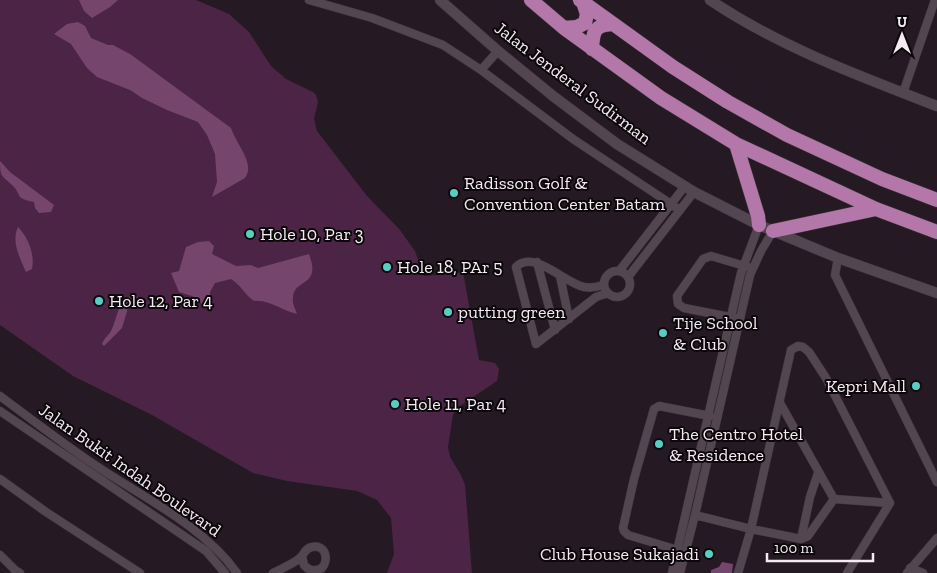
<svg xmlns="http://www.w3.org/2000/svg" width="937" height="573" viewBox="0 0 937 573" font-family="'Zilla Slab',serif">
<rect width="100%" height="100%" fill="#251a23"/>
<path fill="#4c2445" d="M0 0H196L229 14 249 32 271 66 286 79 313 92 316 95 318 102 314 119 317 131 367 196 400 230 415 251 424 276 463 272 479 360 495 363 499 369 497 381 457 408 453 415 448 447 450 457 461 475 465 485 472 573H387L394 554 391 518 377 500 357 491 287 481 253 473 152 415 73 376 0 325Z"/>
<path fill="#76456d" d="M79 0H118L110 7 92 18 84 11Z
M78 22 85 26 91 38 108 45H113L130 54 231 128C235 140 247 155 248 166 249 170 247 175 245 178L212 197 217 182 215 154 207 135 198 122 167 110 142 98 130 90 97 77 87 68 71 44 54 34 67 24Z
M0 161 10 172 54 205 51 212 39 213 35 208 34 202C13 198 23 195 12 185 2 175 0 178 0 161Z
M18 227C28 238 35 253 32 269L26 272C20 258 11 242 18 227Z
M209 241 214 246 212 254 236 266 251 265 258 268 309 254C322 288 293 278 293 298 292 303 295 309 297 314 282 311 269 299 254 301 245 295 241 285 231 279L215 283 210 292 212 304 204 308 198 298 179 292 171 273 179 271 186 247 198 242Z
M135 294 139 299 128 308 122 328 104 346 102 344C104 338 108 336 111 331 118 317 117 300 135 294Z
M722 562 733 564 732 573H711V570L719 567Z"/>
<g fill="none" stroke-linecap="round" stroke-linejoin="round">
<defs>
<path id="minor" d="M309 0 372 18 443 45 481 70 573 139 680 210
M481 70 498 51
M903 93 935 0
M838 258 835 275 937 482
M537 262 555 330
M620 270 685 186
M604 284a13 13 0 1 1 26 0a13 13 0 1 1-26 0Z
M560 276 569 319
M628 277 694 192
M603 285C597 287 590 288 584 287 564 283 534 249 516 267L536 344 596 297 608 293
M735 318 684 308 678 304 677 296 703 259 711 256 748 267
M0 396C31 419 61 442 92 463 140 496 203 525 237 573
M780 403 834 499
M0 411 206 551 225 573
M0 479 46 512 140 573
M834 499 890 503
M695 515 751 529 801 539 808 536 834 499
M801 539 810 497 818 473
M681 551 628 535 624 531 623 528 634 479 654 409 659 406 710 416
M0 555 15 570 20 573
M910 568 923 573
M273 573C282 568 294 564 301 557 305 553 305 548 312 547 326 544 329 560 322 568 315 572 309 571 304 565L302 556
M672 573 741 273 759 225
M680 573 695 515 750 275 761 251 773 231
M738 573 751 529 791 350 798 346 803 347 809 352 826 378 890 503 847 573
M907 573 937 538"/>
<path id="tertiary" d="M440 0 498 51 553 96 617 144 694 192 759 225 838 258 937 293
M710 0C780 47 859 76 937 106"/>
<path id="trunk" d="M531 0 564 28 661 98 736 144 876 209 937 232
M580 0 673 67 728 102 787 135 882 179 937 200
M564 28 577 27 585 23 587 14 583 2
M592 49C593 31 594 25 613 24
M736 144 758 216 759 225
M773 231 876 209"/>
</defs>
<use href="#minor" stroke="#40383e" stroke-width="9"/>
<use href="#tertiary" stroke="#40383e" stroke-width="11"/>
<use href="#trunk" stroke="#40383e" stroke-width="15"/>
<use href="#minor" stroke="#534650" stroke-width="8"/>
<use href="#tertiary" stroke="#534650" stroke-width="10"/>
<use href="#trunk" stroke="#b477aa" stroke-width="14"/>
</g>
<g fill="#57cec2" stroke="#0b070a" stroke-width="2">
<circle cx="454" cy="193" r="5"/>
<circle cx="250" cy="234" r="5"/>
<circle cx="387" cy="267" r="5"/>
<circle cx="99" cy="301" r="5"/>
<circle cx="448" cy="312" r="5"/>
<circle cx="663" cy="333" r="5"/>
<circle cx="916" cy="386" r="5"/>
<circle cx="395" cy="404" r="5"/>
<circle cx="659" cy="444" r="5"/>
<circle cx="709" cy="554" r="5"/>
</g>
<g text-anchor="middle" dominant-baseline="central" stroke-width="4" stroke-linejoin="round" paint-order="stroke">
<g font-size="18" fill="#f3ebf1" stroke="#0b070a">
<text transform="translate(573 83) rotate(37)">Jalan Jenderal Sudirman</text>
<text transform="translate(130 470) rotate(35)">Jalan Bukit Indah Boulevard</text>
</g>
<g font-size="18" fill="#f3ebf1" stroke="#0b070a" text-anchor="start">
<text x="464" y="183">Radisson Golf &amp;<tspan x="464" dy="21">Convention Center Batam</tspan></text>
<text x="260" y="234">Hole 10, Par 3</text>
<text x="397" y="267">Hole 18, PAr 5</text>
<text x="109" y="301">Hole 12, Par 4</text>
<text x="458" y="312">putting green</text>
<text x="673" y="323">Tije School<tspan x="673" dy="21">&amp; Club</tspan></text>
<text x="906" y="386" text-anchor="end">Kepri Mall</text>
<text x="405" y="404">Hole 11, Par 4</text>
<text x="669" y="434">The Centro Hotel<tspan x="669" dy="21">&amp; Residence</tspan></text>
<text x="699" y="554" text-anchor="end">Club House Sukajadi</text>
</g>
</g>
<g transform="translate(902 35)" stroke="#0b070a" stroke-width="4" paint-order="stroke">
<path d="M0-4L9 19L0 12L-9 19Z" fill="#f3ebf1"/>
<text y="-8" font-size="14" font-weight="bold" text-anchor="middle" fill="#f3ebf1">U</text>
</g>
<path d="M767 553v8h106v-8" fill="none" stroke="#f3ebf1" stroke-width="2.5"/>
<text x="774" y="553" font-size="15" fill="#f3ebf1" stroke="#0b070a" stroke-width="4" paint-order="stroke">100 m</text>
</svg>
